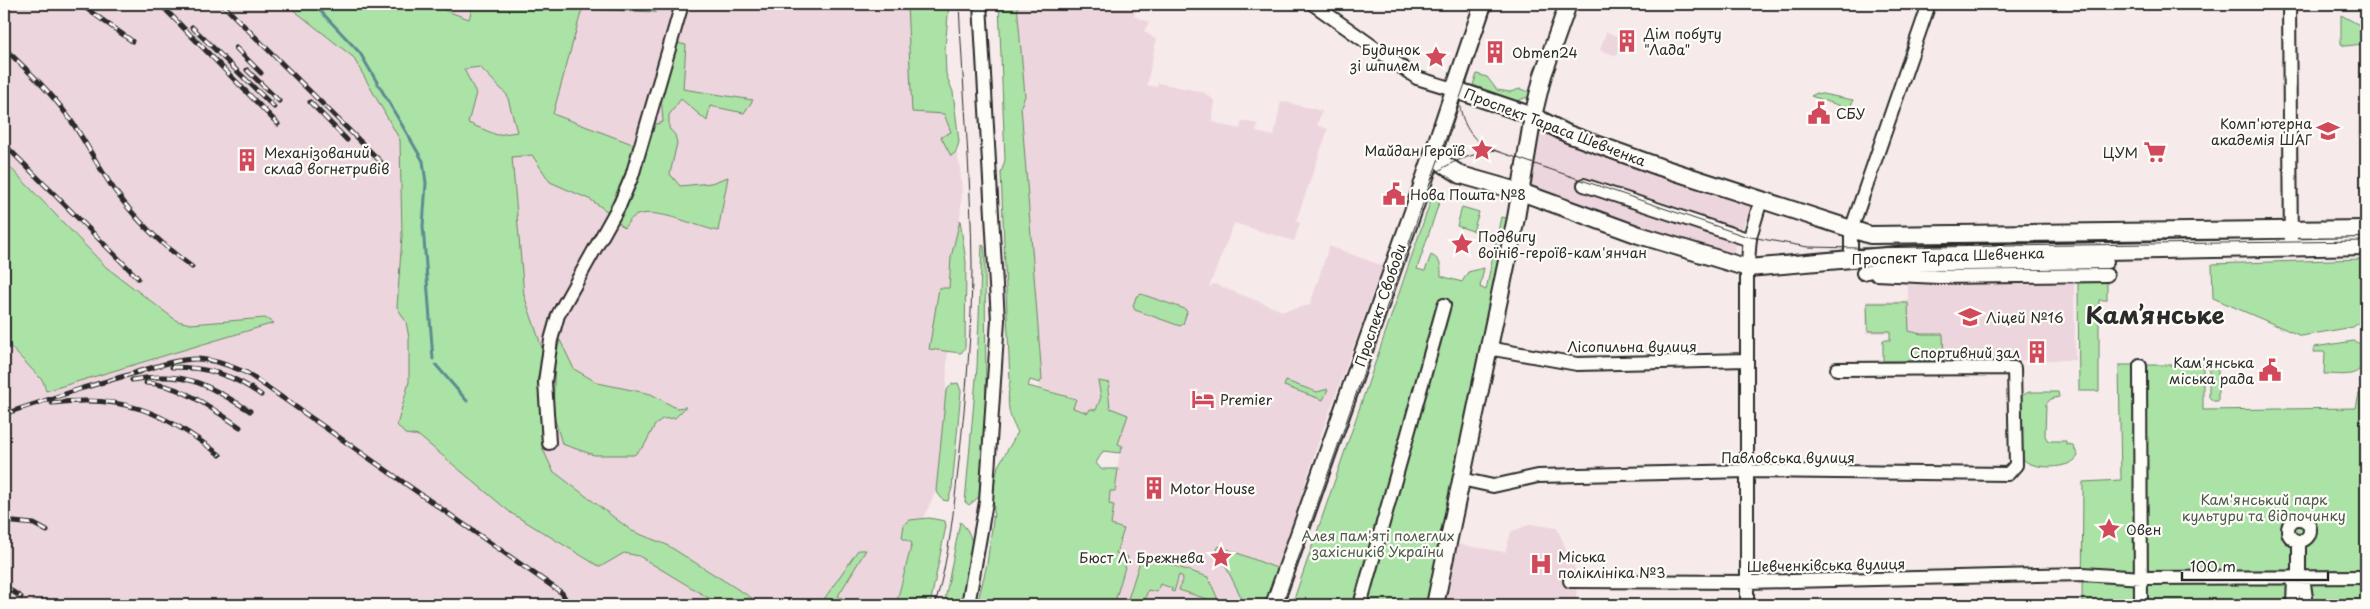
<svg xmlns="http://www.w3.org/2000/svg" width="2370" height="609" viewBox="0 0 2370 609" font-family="'Playpen Sans',sans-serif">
<rect width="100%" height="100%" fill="#f6eaeb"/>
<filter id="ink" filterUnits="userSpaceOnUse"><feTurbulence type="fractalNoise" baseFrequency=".02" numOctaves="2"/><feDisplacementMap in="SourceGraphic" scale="10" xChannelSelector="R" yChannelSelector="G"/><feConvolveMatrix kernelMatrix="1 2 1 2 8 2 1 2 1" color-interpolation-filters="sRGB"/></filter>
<g filter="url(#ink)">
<path fill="#edd5dd" d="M4 4H949L945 49 946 74 952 133 960 167 962 192 960 220 951 257 946 391 936 491 912 543 896 605H4Z
M1017 4H1139L1134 16 1149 22 1144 31 1156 40 1147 85 1157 87 1158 83 1203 92 1215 101 1212 121 1222 125 1240 129 1242 121 1258 124 1256 132 1274 136 1281 101 1322 111 1317 125 1328 129 1296 221 1300 223 1294 241 1234 223 1209 287 1214 284 1283 311 1310 305 1329 246 1383 266 1318 443 1267 605H1113L1128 557 1116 553 1111 525 1114 505 1109 504 1110 490 1115 491 1119 457 1123 446 1118 444 1114 411 1110 408 1108 404 1110 383 1098 381 1101 397 1096 411 1089 413 1073 408 1075 399 1039 388 1042 379 1021 106 1025 96Z
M2360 4H2366V138H2358Z
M1606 32 1623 38 1617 56 1600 50Z
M1534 130 1751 205 1731 259 1525 189Z
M1908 284H2074L2075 360 1883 361V340H1890V333H1866V301H1908Z
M1531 524 1557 528 1577 574 1576 605H1437L1450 543 1505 552 1511 532Z"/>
<path fill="#abe2a5" stroke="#6b8668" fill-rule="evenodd" d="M286 4H427L469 19 473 4H577L656 12 582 9 553 114 643 148 650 126 663 122 661 95 677 43 686 45 683 89 753 100 744 113 710 106 707 121 681 99 669 115V128L675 135 677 143 670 174 680 186 711 183 728 177 718 231C697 227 655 206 635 216 631 218 627 224 624 228L611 214 591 200 550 182 532 155 512 157 524 295 543 351 538 379 542 447 553 471 632 531 667 545 763 605H720L639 556 624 553 600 567 511 513 419 436 405 434 397 425 409 382V338L406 322 397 307 402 236 400 140 353 57ZM480 67 507 95 517 132 497 135 468 123 476 93 464 69Z
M907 4H949L945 49 946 74 953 92 959 142 956 152 951 156 941 137 951 132 944 114 912 112Z
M999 4H1017L1025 96 1021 106 1042 379 1040 383 1030 380 1028 386 1076 399 1073 408 1088 413 1090 409 1096 410 1101 397 1098 381 1110 383 1108 389 1110 408 1128 415 1118 444 1123 446 1120 453 1103 451 1096 463 1101 469H1118L1115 491H1110L1109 504 1114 505 1111 525 1124 529 1116 553 1128 557 1114 605H977L987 564 994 513 993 490 998 466 1018 432C1007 415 1007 401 1010 381L1001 173 1005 160Z
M2341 15 2365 28 2364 44 2345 46 2341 44Z
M1477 74 1487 77 1497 90 1510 92 1520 89 1530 92 1528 97 1516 101 1473 85Z
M1817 93 1853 100 1850 109 1811 96Z
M4 161 106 267 177 321 191 324 265 318 274 323 46 391 43 381 4 340Z
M1432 197 1440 200 1417 269 1425 271 1431 255C1441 260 1441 265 1441 276L1462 282 1468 272 1484 268 1480 287 1486 290 1501 217 1508 218 1428 605H1292Z
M1462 207 1479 212 1473 231 1457 226Z
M960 220 966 262 965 348 961 353 929 349 939 288H949L951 257Z
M982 245 984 246 985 257 986 409 979 497 969 505 965 502 977 367Z
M2362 259 2363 315 2360 322 2353 327 2301 336 2213 298 2212 264Z
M2078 281H2107V300H2099V391H2079Z
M1141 294 1185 309 1187 312 1183 324 1180 326 1135 310 1133 306 1136 297Z
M1867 303H1908L1909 331 1921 334H1943L1944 361H1883V340H1890V331H1868Z
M560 340 574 369 598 383 651 394 676 408 686 407 675 418 662 419 655 425 644 446 634 455H594L562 444 553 413 555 358Z
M2354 341C2362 344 2364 348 2364 356 2363 380 2342 374 2324 374L2325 352H2314V347Z
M2119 365H2203V410L2356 408 2359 394 2366 390V605H2082L2083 482 2121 480Z
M2209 365H2218V401H2213L2209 397Z
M1286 381 1317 392 1328 389 1323 400 1284 386Z
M958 383 961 391 952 488 948 501 943 500 936 491 946 391 952 384Z
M2029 392H2058L2059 397 2051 399 2046 404 2045 436 2048 441H2066V444L2073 445 2078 456C2071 470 2032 470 2023 459L2021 396Z
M929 518 945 521 946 526 930 605H896L912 543 902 538 904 525 910 520Z
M960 522C984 541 967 580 961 605H944Z
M1219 546 1279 569 1267 605H1245L1217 549Z
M858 550H866L838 596 857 605H820Z
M1142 555 1208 577 1217 597 1216 602 1179 590 1183 577 1179 575 1174 592 1171 591 1172 588 1160 584 1157 592 1148 590 1144 602 1152 605H1126Z"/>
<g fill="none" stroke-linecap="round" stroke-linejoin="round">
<path stroke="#5b8b92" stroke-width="3" d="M314 4 360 53 423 161 426 183 423 226 433 359
M436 365 467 401"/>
<defs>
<path id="minor" d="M1313 4 1417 78 1453 89
M2289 4 2291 249
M1584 185 1750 240
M1851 259V230L1929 4
M1863 273 1899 265 2107 262
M1876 274 1938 277 2107 275
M1488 348 1577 364 1747 360
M2140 366 2141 605
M549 443 545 382 551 340 558 315 620 204 632 176 682 4
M1461 479 1493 486 1538 476 1747 471 2008 474 2016 465 2014 368 1837 369
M2288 530a11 11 0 1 1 22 0a11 11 0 1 1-22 0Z
M2299 541V577
M2303 577 2307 605
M1570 581 1747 582 2083 574 2142 578 2366 577
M968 605 986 502 998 320 980 4
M1360 605 1444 305
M1747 605V275L1750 237 1761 200
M2293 605 2294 577"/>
<path id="major" d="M1453 89 1533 116 1568 134 1660 167 1870 235 2366 229
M1433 152 1445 165 1461 175 1521 192 1639 235 1748 268 1897 255 2366 246
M1274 605 1421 189 1483 4
M1435 605 1516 218 1533 116 1543 75 1568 4"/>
</defs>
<use href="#minor" stroke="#2b2b2b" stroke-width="16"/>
<use href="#major" stroke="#2b2b2b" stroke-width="20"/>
<use href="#minor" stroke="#fdfcf7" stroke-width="12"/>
<use href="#major" stroke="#fdfcf7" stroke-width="16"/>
<path stroke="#2b2b2b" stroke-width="1" d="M1459 102C1463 124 1468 134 1485 147L1745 236 1808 247 1859 248 2366 241
M1432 178C1445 161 1475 154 1495 150
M935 605C949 559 954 508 959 460 966 395 972 330 972 264 971 177 963 90 959 4
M1282 605 1493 4"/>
<defs>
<path id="rail" d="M80 4 132 41
M160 4 278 124
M222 4 381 162
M192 27 274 107
M4 48C26 69 49 90 67 115 85 139 98 168 116 192 137 221 163 246 192 267
M236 48 261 73
M247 70 279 101
M310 102 347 140
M4 144 138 278
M172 367C206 367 234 375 261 395
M137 372C186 358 198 351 247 373L562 593 569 605
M132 380C185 370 206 384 250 411
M146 383C183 385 209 407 240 427
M52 403C126 394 162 412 220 455
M4 414 83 388 142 371
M4 521 34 524 47 531
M4 586 21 597
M559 604 560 605"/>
</defs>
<use href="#rail" stroke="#2b2b2b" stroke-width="5"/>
<use href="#rail" stroke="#fdfcf7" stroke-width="3" stroke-dasharray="9" stroke-linecap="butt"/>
</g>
</g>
<defs>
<symbol id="building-bare" viewBox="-9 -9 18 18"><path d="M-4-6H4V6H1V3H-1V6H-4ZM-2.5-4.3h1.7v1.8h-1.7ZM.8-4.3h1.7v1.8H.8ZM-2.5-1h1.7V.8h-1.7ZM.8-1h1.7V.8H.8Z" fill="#d1495b" stroke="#fdfcf7" stroke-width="2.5" paint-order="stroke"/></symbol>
<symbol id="sight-bare" viewBox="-9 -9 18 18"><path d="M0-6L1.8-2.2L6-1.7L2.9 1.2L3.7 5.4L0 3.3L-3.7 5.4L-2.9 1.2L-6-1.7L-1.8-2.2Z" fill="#d1495b" stroke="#fdfcf7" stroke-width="2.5" paint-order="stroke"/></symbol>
<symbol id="civic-bare" viewBox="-9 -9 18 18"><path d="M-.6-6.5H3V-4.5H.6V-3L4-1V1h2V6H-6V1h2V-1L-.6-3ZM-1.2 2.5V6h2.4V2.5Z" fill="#d1495b" stroke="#fdfcf7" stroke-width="2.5" paint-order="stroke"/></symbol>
<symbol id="school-bare" viewBox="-9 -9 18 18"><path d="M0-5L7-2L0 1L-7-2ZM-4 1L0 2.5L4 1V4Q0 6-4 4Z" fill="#d1495b" stroke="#fdfcf7" stroke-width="2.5" paint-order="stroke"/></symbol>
<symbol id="supermarket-bare" viewBox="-9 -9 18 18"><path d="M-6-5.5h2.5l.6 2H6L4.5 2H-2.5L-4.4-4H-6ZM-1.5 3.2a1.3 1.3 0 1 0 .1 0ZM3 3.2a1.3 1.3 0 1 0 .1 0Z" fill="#d1495b" stroke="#fdfcf7" stroke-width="2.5" paint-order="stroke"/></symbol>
<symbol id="hotel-bare" viewBox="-9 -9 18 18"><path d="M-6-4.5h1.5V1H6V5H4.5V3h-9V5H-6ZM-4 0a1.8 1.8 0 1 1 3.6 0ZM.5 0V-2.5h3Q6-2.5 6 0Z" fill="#d1495b" stroke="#fdfcf7" stroke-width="2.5" paint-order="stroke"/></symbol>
<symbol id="hospital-bare" viewBox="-9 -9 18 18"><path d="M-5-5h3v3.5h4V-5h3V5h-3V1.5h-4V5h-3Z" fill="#d1495b" stroke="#fdfcf7" stroke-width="2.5" paint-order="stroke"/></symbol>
</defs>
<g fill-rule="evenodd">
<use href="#building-bare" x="1611" y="25" width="32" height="32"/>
<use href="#building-bare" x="1479" y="36" width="32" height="32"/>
<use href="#sight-bare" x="1420" y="41" width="32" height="32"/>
<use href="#civic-bare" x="1803" y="97" width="32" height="32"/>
<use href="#school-bare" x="2312" y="115" width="32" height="32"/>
<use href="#sight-bare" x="1466" y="134" width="32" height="32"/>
<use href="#supermarket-bare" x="2139" y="136" width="32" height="32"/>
<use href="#building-bare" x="231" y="144" width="32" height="32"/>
<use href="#civic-bare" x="1378" y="178" width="32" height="32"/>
<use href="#sight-bare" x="1446" y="228" width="32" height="32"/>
<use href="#school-bare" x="1954" y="301" width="32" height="32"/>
<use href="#building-bare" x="2021" y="336" width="32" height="32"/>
<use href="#civic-bare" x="2254" y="354" width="32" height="32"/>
<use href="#hotel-bare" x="1187" y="383" width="32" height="32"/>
<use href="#building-bare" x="1138" y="472" width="32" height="32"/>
<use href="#sight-bare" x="2093" y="513" width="32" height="32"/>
<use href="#sight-bare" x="1205" y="541" width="32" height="32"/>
<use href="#hospital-bare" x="1525" y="548" width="32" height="32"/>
</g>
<g text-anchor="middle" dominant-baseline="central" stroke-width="4.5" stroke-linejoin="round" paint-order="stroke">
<g font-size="14" fill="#2b2b2b" stroke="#fdfcf7" text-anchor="start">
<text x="1644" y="33">Дім побуту<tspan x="1644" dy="16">"Лада"</tspan></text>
<text x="1420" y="49" text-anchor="end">Будинок<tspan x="1420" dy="16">зі шпилем</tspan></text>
<text x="1512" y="52">Obmen24</text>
<text x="1836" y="113">СБУ</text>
<text x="2312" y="123" text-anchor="end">Комп'ютерна<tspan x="2312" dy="16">академія ШАГ</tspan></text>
<text x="1465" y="150" text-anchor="end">Майдан Героїв</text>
<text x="264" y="152">Механізований<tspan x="264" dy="16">склад вогнетривів</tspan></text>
<text x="2138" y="152" text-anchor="end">ЦУМ</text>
<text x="1410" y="194">Нова Пошта №8</text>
<text x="1478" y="236">Подвигу<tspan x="1478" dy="16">воїнів-героїв-кам'янчан</tspan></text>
<text x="1986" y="317">Ліцей №16</text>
<text x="2020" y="352" text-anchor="end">Спортивний зал</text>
<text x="2254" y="362" text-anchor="end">Кам'янська<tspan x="2254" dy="16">міська рада</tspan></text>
<text x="1220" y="399">Premier</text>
<text x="1170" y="488">Motor House</text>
<text x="2126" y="529">Овен</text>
<text x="1558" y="556">Міська<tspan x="1558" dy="16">поліклініка №3</tspan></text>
<text x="1204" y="557" text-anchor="end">Бюст Л. Брежнева</text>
</g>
<g font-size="14" fill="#2b2b2b" stroke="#fdfcf7">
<text transform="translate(1555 127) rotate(21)">Проспект Тараса Шевченка</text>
<text transform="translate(1948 256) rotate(-2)">Проспект Тараса Шевченка</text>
<text transform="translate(1380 305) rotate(-71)">Проспект Свободи</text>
<text x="1632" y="346">Лісопильна вулиця</text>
<text x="1788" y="457">Павловська вулиця</text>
<text transform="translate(1826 565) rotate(-1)">Шевченківська вулиця</text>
</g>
<g font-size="14" fill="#4b594a" stroke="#fdfcf7">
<text x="2264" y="499">Кам'янський парк<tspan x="2264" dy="16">культури та відпочинку</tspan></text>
<text x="1378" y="535">Алея пам'яті полеглих<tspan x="1378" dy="16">захісників України</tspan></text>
</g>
<g font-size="24" font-weight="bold" fill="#2b2b2b" stroke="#fdfcf7">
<text x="2155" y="314">Кам’янське</text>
</g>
</g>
<rect width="2370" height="609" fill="none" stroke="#fdfcf7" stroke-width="20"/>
<rect x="10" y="10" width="2350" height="589" fill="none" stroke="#2b2b2b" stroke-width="2" filter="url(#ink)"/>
<path d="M2182 572v8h146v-8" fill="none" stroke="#2b2b2b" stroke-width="2.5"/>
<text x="2190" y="572" font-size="15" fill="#2b2b2b" stroke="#fdfcf7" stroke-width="4" paint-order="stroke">100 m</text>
</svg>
